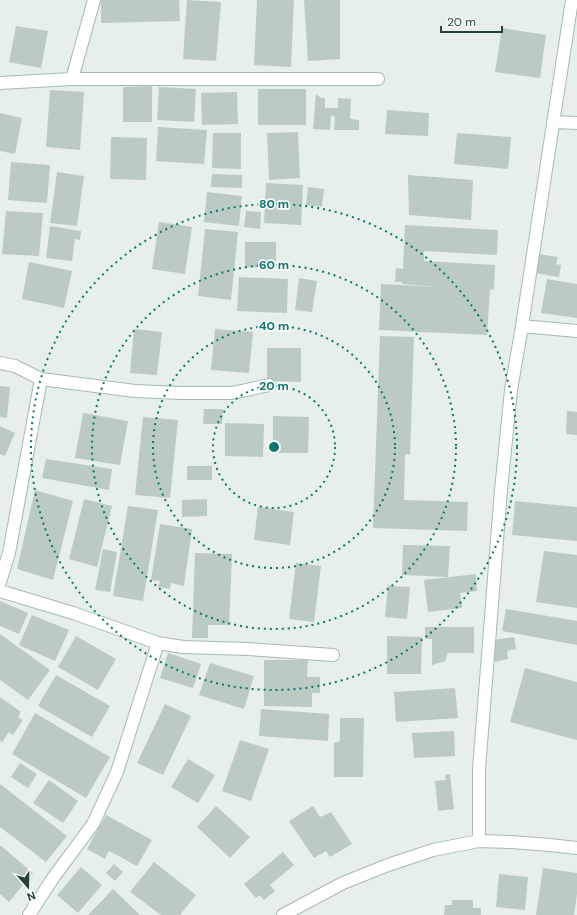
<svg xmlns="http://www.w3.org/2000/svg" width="577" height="915" viewBox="0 0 577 915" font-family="'DM Sans',sans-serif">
<rect width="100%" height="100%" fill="#e6efeb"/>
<path fill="#bbcac4" d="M101 0H179L180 21 101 23Z
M187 0 221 2 216 61 183 59Z
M257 0H294L291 67 254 65Z
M304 0H340V59L308 61Z
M16 26 48 31 41 68 9 62Z
M502 28 546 35 540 78 495 72Z
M152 86V122H123V87Z
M159 87 196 89 194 122 157 120Z
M258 89H306V125H258Z
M50 90 84 92 80 150 46 147Z
M237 92 238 124 202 125 201 93Z
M316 94 321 98H325V108H338V98L351 99 350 119 359 120V130H334L335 117 331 115 330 130 313 129Z
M387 110 429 113 428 136 385 134Z
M0 113 22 118 15 154 0 151Z
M158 127 207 130 204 164 156 161Z
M298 132 300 178 269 180 267 133Z
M213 133H241V169L212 168Z
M457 133 511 137 508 169 454 164Z
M111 137 147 138 146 180 110 179Z
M11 162 50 165 47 203 8 200Z
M57 172 84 176 77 226 50 223Z
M212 174 242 175V188L211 187Z
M408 175 473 180 471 220 409 215Z
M266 183 303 185 301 225 264 223Z
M308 187 324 189 322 207 306 205Z
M207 192 242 196 239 226 204 222Z
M6 211 43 213 39 256 2 254Z
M246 211 261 212 260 229 244 227Z
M159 222 192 227 185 274 152 269Z
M405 225 498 230 497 255 424 251V261L495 265 494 290 490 289 487 335 379 330 381 284 438 287 402 284V282H395L396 268 403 269Z
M50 226 81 231 80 240 75 239 72 261 46 258Z
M205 229 238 232 231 300 198 296Z
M245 242H276V268L245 267Z
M538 254 558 257 556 264 561 265 559 277 535 273Z
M29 262 72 271 64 308 22 299Z
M239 277 288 279 287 313 237 311Z
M299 278 317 281 312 312 295 310Z
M547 279 577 284V318L541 313Z
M134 329 162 332 157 375 130 373Z
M215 329 253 332 249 373 211 370Z
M380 336 414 337 410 455 405 454 404 500 468 502 467 531 373 528Z
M267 348H301V382L267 381Z
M0 386 10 387 7 418 0 417Z
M204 409H223L222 424H203Z
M567 411 577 412V435L566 434Z
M83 413 128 421 120 465 75 458Z
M273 416 309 417 308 453H273Z
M143 417 178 420 170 498 135 495Z
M225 423 264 424 263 457 225 456Z
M0 426 15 433 5 456 0 454Z
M46 459 112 469 109 490 42 478Z
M187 466H212V480H187Z
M35 490 73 501 53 580 17 569Z
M84 499 112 506 97 567 69 559Z
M207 499V516L182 517V500Z
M515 501 577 507V541L512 535Z
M128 506 158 510 143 601 113 596Z
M258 507 294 512 290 545 254 540Z
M160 524 192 529 184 586 171 583 170 589 158 587 160 581 151 580Z
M403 545 450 546 448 577 402 575Z
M103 549 117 552 110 592 95 590Z
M544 551 577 555V608L536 602Z
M195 553 232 554 229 625H208V638H192Z
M296 563 321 566 314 622 289 619Z
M476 574 477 591 460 593 462 608 428 612 424 580Z
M388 586 410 587 407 619 385 617Z
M0 601 28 613 19 634 0 626Z
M506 609 577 621V645L502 631Z
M32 615 69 630 55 661 19 645Z
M425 627H474V653H448L445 661 432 665V639H425Z
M0 634 50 670 28 700 0 680Z
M76 636 116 659 98 690 58 667Z
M387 636 422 637 421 674H387Z
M514 637 516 649 507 651 508 659 495 662 492 640Z
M168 653 201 664 193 688 160 678Z
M264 660H308L307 677H320V693H312V707L264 706Z
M210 663 254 676 244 709 199 695Z
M525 668 577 682V740L510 722Z
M56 675 110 706 92 737 38 706Z
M455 688 458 718 396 722 394 692Z
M0 697 21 712 18 717 23 720 13 735 9 732 2 742 0 741Z
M165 704 191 716 163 775 137 763Z
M261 709 329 714 328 741 259 736Z
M35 713 110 757 86 798 12 754Z
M340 718H364L363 777H334V743L340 741Z
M454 731 455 756 414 758 412 733Z
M240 740 269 749 251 801 222 791Z
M188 759 215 775 198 803 171 787Z
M20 763 37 774 28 788 11 777Z
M450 774 454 809 438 811 435 781 446 780 445 775Z
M49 780 78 801 63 823 33 803Z
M0 784 67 836 46 862 0 827Z
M216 806 250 837 230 858 197 827Z
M313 806 320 817 331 812 352 844 330 857 326 851 314 858 289 821Z
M106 815 152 840 137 866 109 851 105 859 87 849Z
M0 845 33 873 9 902 0 894Z
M283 852 294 865 270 885 275 891 264 900 259 895 256 898 244 884Z
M154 862 196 895 180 915H161L130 892Z
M114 864 123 872 115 881 106 873Z
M81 867 102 885 78 913 57 895Z
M543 868 577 873V894L574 915H536Z
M499 874 528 877 525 910 496 907Z
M113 889 140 915H88Z
M452 900H473V908H481V915H444L445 905H452Z"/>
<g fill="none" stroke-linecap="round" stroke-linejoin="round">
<defs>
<path id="minor" d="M72 79 94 0
M0 83 72 79H378
M553 122 577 123
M522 326 577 331
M0 363 15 366 41 379 135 391 181 393H232L269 385
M0 582 9 553 41 379
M0 591 73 613 158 643 183 647 248 649 333 655
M479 841V769L501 490 511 390 522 326 572 0
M29 915 53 878 93 824 117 772 158 643
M283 915 343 883 388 865 433 850 479 841 511 842 550 845 577 848"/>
</defs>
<use href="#minor" stroke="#a8b8b2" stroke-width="14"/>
<use href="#minor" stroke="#fff" stroke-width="12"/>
</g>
<g fill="none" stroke="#0f766e" stroke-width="2" stroke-dasharray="2 4">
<circle cx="274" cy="447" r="61"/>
<circle cx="274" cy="447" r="121"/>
<circle cx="274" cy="447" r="182"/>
<circle cx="274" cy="447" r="243"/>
</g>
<circle cx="274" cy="447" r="6" fill="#0f766e" stroke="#f7fbf9" stroke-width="2"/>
<g font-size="12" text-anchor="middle" font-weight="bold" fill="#0f766e" stroke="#f7fbf9" stroke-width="3.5" stroke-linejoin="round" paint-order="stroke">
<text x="274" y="208">80 m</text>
<text x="274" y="269">60 m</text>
<text x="274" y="330">40 m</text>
<text x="274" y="390">20 m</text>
</g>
<g transform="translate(28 887) rotate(160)" stroke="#f7fbf9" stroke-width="3" paint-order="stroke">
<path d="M0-3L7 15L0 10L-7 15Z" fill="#24423a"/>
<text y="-6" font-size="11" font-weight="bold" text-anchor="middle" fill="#24423a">N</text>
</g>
<path d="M441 26v6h61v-6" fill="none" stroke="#24423a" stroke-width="2"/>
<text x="447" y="26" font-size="12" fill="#24423a" stroke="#f7fbf9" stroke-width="3" paint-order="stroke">20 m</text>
</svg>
